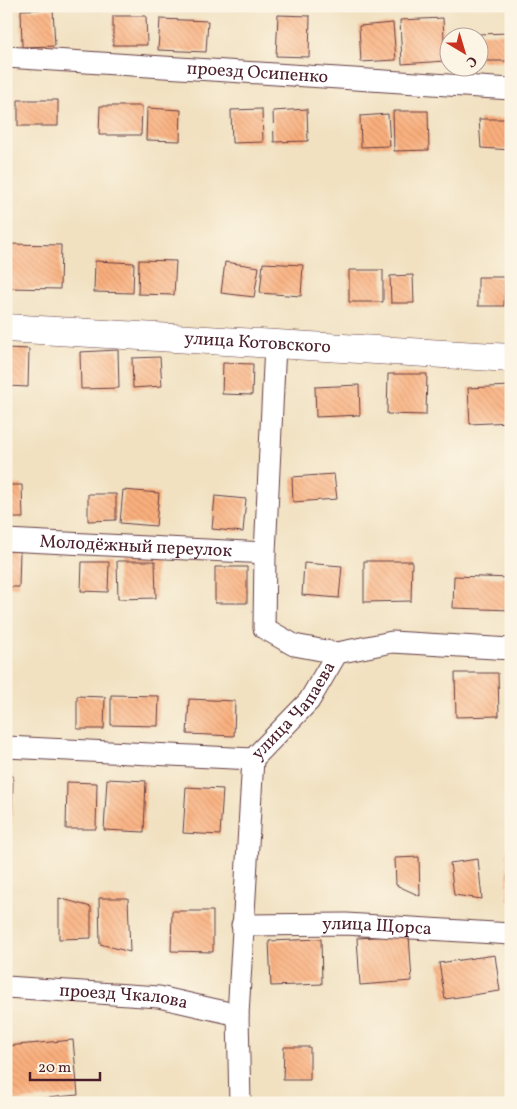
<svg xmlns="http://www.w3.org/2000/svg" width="517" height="1109" viewBox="0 0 517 1109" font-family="Vollkorn,serif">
<defs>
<pattern id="building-back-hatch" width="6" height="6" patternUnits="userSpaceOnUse" patternTransform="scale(1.25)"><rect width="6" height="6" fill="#faaf7d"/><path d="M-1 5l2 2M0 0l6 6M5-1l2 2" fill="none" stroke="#d8966c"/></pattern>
</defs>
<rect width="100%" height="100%" fill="#fcf5e5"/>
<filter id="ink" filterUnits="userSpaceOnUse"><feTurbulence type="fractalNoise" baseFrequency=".02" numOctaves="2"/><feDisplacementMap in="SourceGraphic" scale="10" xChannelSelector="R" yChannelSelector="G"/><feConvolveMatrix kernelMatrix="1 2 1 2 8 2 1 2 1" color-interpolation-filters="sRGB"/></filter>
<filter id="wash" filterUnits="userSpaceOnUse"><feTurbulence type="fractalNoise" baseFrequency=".0096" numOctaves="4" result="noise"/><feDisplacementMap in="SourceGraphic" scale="20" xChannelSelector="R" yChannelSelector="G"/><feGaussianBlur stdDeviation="1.12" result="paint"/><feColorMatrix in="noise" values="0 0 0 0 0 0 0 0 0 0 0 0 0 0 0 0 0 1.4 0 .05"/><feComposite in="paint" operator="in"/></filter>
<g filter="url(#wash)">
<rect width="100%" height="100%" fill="#f1e1c1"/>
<g id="blocks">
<path fill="url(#building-back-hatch)" d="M53 9 55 46 22 47 21 10Z
M278 15 310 16 309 57 276 56Z
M113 16H146L147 45H113Z
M443 18 445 61 402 64 400 20Z
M160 19 208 21 206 52 158 50Z
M393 23 396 60 361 62 359 26Z
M511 33V61H480V38H477V34Z
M18 100H58V126H18Z
M100 106H142L141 135H99Z
M147 108 181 110 180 141 146 140Z
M262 109 263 142 232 143 231 110Z
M307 109 308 141 274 142 273 111Z
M393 111H428L429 150 394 151Z
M388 114 390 146 361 147 360 116Z
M479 119H510L511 150 481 148Z
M7 244 61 245 60 289 7 288Z
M139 260 176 261 174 295 138 294Z
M95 261 134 263 133 293 94 292Z
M225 262 259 267 254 297 221 293Z
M263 263 303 265 301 296 260 293Z
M349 270H383V302H349Z
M413 275 414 303H391L390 276Z
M478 277H505L504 306H478Z
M6 348 29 349 28 387 6 386Z
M118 350 119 388 81 389 80 352Z
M160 357 162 386 133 388 132 358Z
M223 363 253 364 252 395 222 394Z
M388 374H427L426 415 387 414Z
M359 385 360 415 316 417 315 387Z
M511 386V422L470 424 468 388Z
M334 474 337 499 293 502 292 477Z
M6 485H22L23 518H6Z
M123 490 159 493 156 526 120 523Z
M88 494H116V520L88 521Z
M215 496 246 499 243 532 212 529Z
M6 551H20L19 587H6Z
M117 561H155L156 598 118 599Z
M364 561H412L411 601 364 602Z
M82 562H109L108 592 81 591Z
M304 563 342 566 339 598 302 595Z
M215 567H247V603H215Z
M454 576 511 578V610L453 608Z
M455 673H498L499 716 456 717Z
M111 695 159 696 158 726 111 725Z
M77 696 105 697 104 729H77Z
M189 699 235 701 234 736 187 734Z
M6 776H13L12 825H6Z
M107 779 146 781 144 832 104 830Z
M67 782 97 783 96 829H66Z
M186 787 223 789 220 835 183 833Z
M507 847H511V900H508Z
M419 857 420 896 396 885 395 858Z
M478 859 482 899 454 895 450 863Z
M59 898 91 907V938L59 939Z
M99 898H128L130 952 100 944Z
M172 911H213V952L171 951Z
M409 935 412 981 360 985 357 938Z
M321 939 322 984 271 986 269 941Z
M495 955 500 991 445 999 439 963Z
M73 1040 78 1095 6 1102V1046Z
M284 1047H310V1080H283Z"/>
</g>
</g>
<g filter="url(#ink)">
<use href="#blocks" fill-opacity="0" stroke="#633c42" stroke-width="1"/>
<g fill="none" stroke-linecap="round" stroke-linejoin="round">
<defs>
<g id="minor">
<path id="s1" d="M6 57 511 89"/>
<path id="s2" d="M6 540 265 553"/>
<path d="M337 653 392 642 511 649"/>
<path d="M6 747 253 759"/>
<path id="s3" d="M242 925 346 924 511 934"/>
<path id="s4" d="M6 987 159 997 238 1015"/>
<path id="s5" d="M240 1103 238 1015 253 759 309 701 337 653 294 645 264 628 265 553 275 345"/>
</g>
<g id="tertiary">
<path id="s6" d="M6 328 511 358"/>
</g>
</defs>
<use href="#minor" stroke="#633c42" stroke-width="23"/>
<use href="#tertiary" stroke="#633c42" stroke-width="29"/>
<use href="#minor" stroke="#fff" stroke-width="21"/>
<use href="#tertiary" stroke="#fff" stroke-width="28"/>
</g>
</g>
<g text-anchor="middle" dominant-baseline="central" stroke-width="4.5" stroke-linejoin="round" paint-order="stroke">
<g font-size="18" fill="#4a1f2b" stroke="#fcf5e5">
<text stroke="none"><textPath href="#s1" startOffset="252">проезд Осипенко</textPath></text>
<text stroke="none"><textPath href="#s6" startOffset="252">улица Котовского</textPath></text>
<text stroke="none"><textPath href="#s2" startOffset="130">Молодёжный переулок</textPath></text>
<text stroke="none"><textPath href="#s5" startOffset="408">улица Чапаева</textPath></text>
<text stroke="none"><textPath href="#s3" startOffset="135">улица Щорса</textPath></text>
<text stroke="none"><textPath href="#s4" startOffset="118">проезд Чкалова</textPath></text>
</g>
</g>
<rect width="517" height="1109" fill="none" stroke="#fcf5e5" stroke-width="25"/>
<g transform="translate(464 52) rotate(142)"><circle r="24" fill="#fcf5e5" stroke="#b59f9b"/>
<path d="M0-4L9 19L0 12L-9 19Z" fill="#c8321e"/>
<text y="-8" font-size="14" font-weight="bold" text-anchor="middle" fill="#4a1f2b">С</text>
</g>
<path d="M30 1072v8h70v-8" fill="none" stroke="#4a1f2b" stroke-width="2.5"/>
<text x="38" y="1072" font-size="15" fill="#4a1f2b" stroke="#fcf5e5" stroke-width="4" paint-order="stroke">20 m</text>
</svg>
